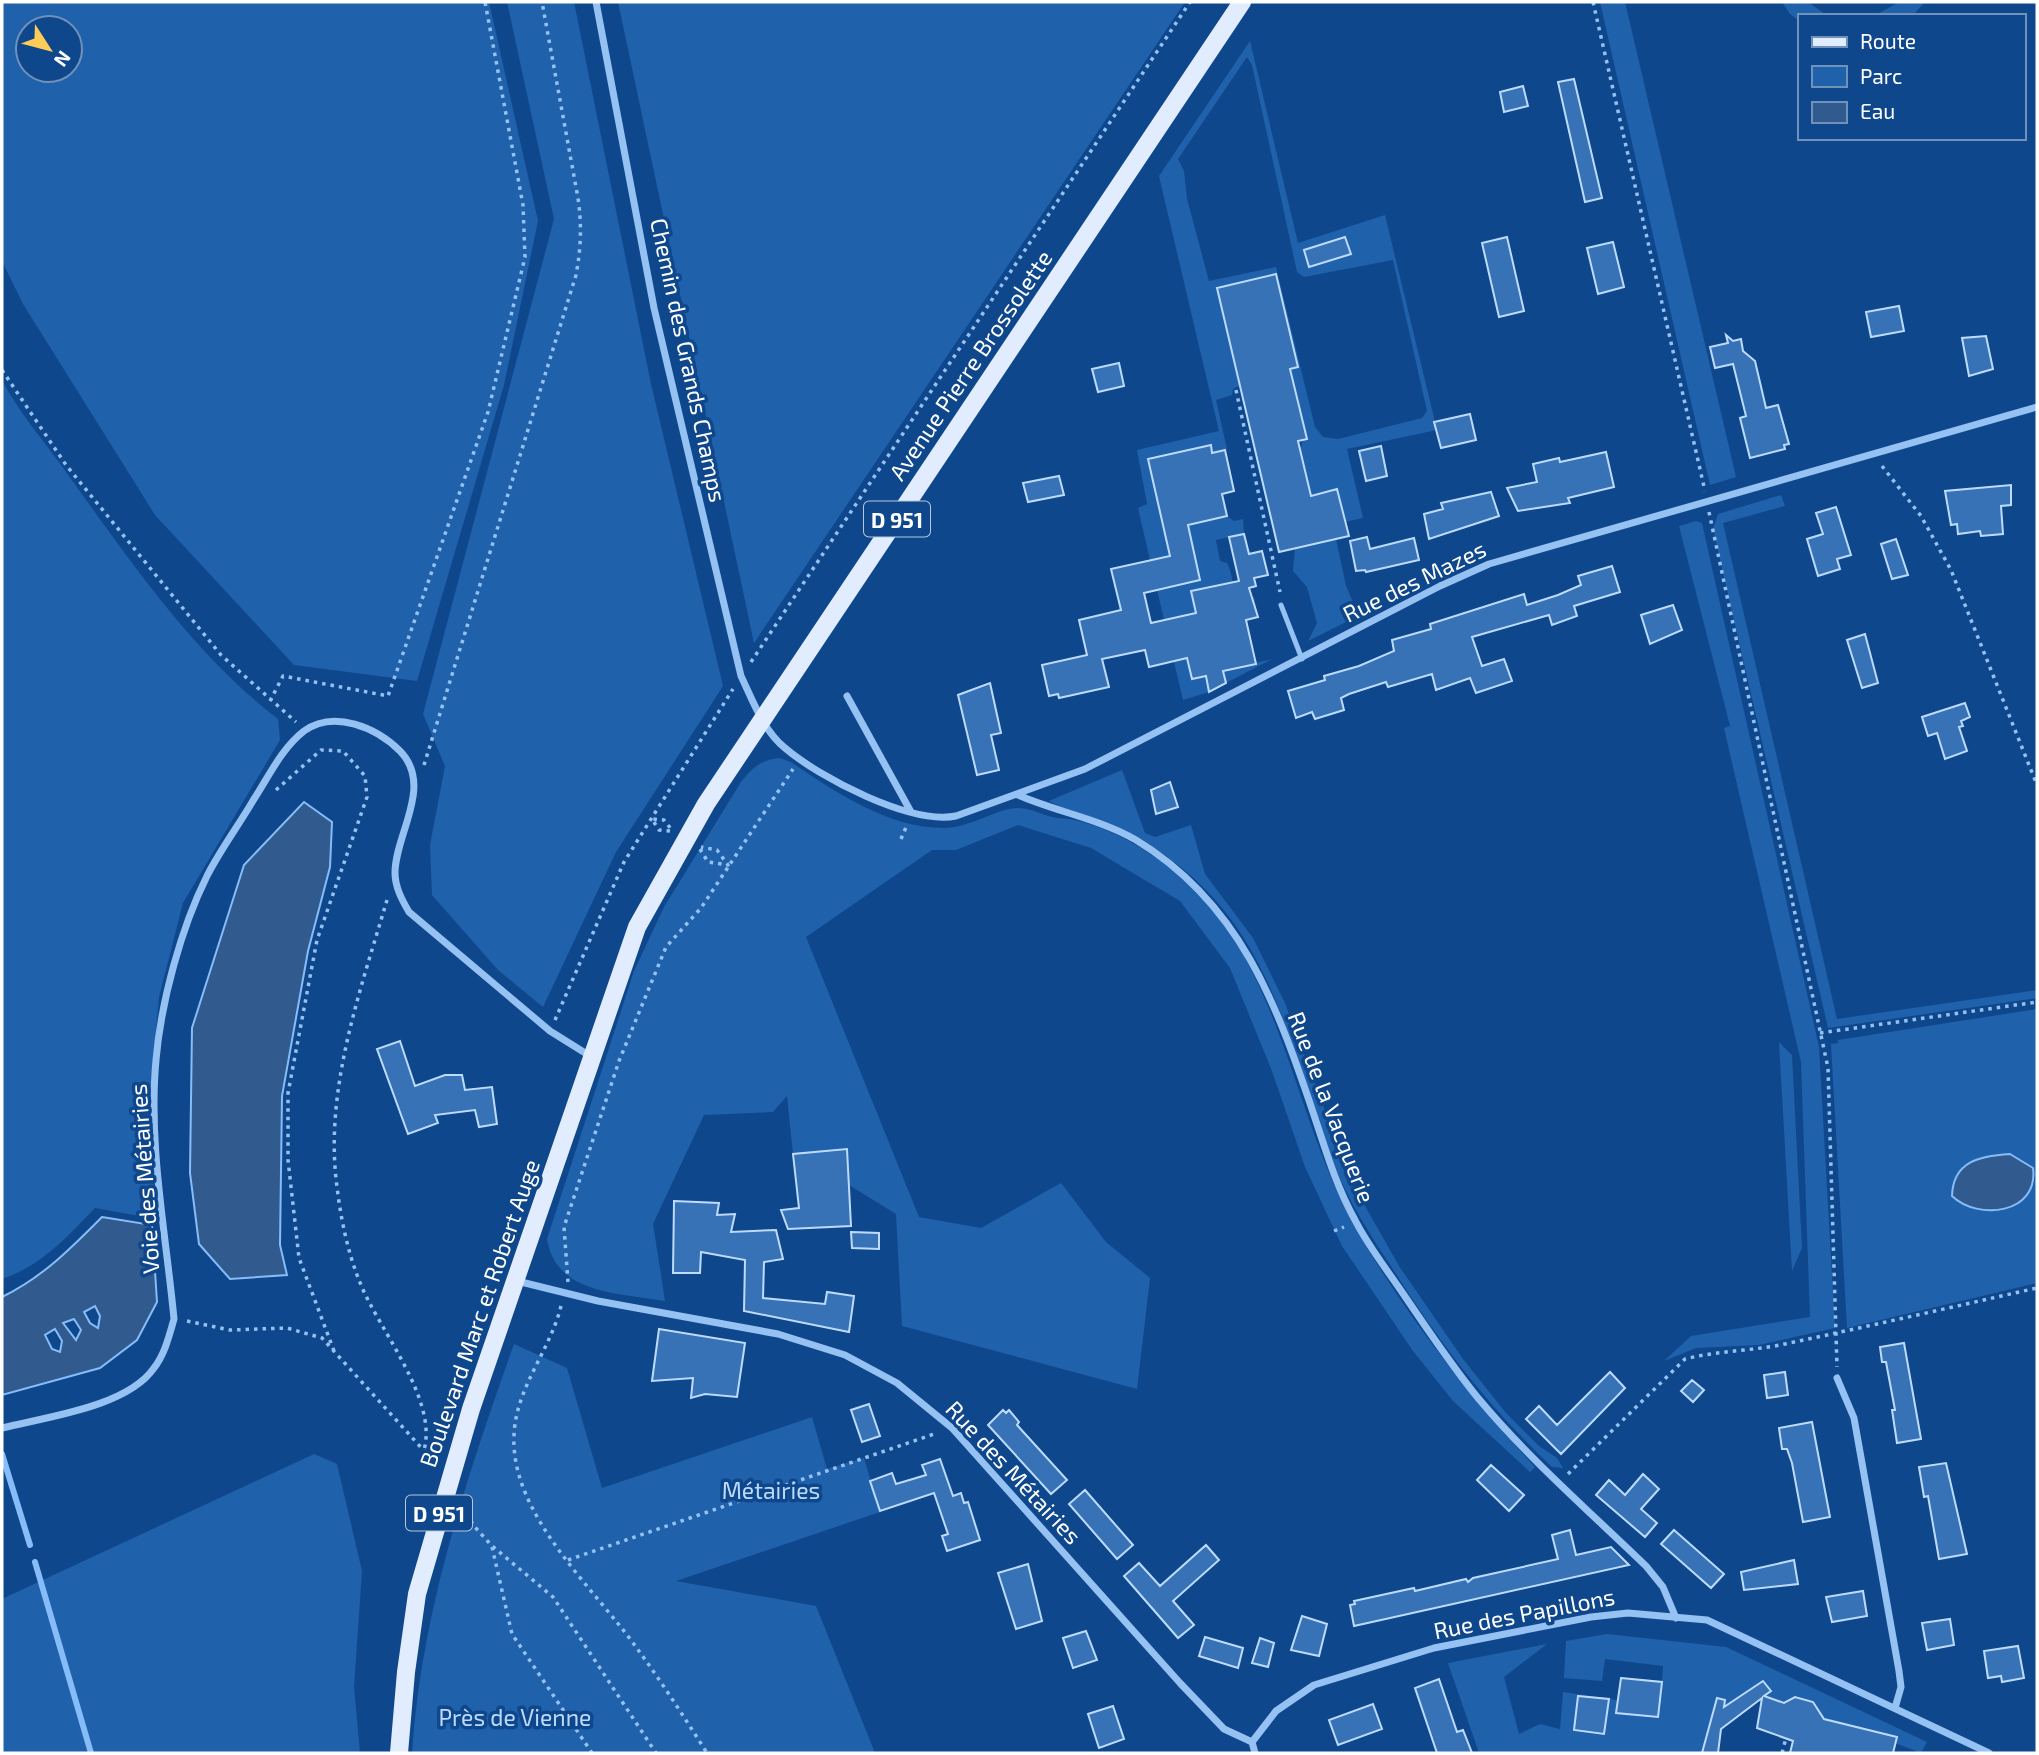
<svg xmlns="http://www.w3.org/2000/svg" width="2039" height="1755" viewBox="0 0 2039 1755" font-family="'Exo 2',sans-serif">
<rect width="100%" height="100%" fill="#0f478c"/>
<path fill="#2061ac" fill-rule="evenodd" d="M2 2H489L538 221 504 385 417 681 294 665 155 515 23 304 2 261ZM28 28H70V70H28Z
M507 2H574L651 384 723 686 616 852 543 1007 498 970 432 895 430 845 445 766 423 714 554 219Z
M618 2H1185L754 643Z
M1600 2H1625L1736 477 1710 485Z
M1782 2H1808L1828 16H1799V21L1790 14Z
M1899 2H1925L1912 16H1874Z
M1250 41 1298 243 1385 215 1437 430 1347 449 1363 518 1345 522 1337 490 1326 492 1346 586 1356 609 1354 618 1308 641 1317 623 1307 587 1293 571 1295 548 1321 541 1301 453 1257 457 1301 447 1303 440 1307 439 1293 379C1274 383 1247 381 1233 389L1232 395 1216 400 1227 449 1213 453 1211 446 1148 459 1170 556 1150 560 1138 508 1147 504 1137 450 1219 431 1159 176ZM1247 57 1252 65 1297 272 1304 277 1393 260 1427 411 1422 418 1338 439 1323 437 1315 427 1276 267 1209 281 1187 199 1184 171 1178 159Z
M2 380C19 413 45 442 66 472 129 559 193 654 278 719L280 740 183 903 159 997 149 1110 156 1219 95 1208C67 1237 41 1266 2 1279Z
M1781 495 1785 506 1723 523 1837 1019 2037 990V998L1828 1028 1713 529 1718 514Z
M1227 516 1234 521 1243 519 1244 534 1216 540 1220 561 1227 563C1237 582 1226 595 1254 597L1258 617 1252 599 1247 623 1237 625 1192 679 1272 659 1226 683 1224 673 1206 677 1209 692 1183 700 1157 590 1188 525Z
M1696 521 1702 523 1819 1047 1835 1328 1759 1345 1696 1348 1664 1361 1691 1336 1810 1317 1801 1062 1724 728 1730 726 1679 526Z
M779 758 791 762C835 792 888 828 944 828 966 828 988 814 1009 809 1025 805 1037 813 1052 817 1059 819 1067 818 1075 820 1103 826 1132 841 1156 858 1279 940 1286 1099 1351 1219 1400 1309 1466 1392 1535 1467L1530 1472 1453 1401 1413 1351 1342 1246 1305 1167 1272 1071 1230 968 1180 901 1091 848 1018 825 956 850H932L806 937 919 1217 981 1228 1061 1183 1106 1242 1150 1278 1137 1389 902 1326 896 1214 849 1185 847 1149 793 1154 787 1096 773 1112 704 1115 653 1224 665 1301C620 1293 556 1295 547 1239L634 971 664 907 741 782C752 768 761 760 779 758Z
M1122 770 1145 833 1155 837 1191 825 1205 874 1253 938 1285 1003 1352 1183 1399 1266 1463 1359 1506 1413 1539 1446 1557 1458 1563 1468 1552 1467C1491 1410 1441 1345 1396 1274 1373 1239 1349 1203 1334 1164 1297 1071 1278 961 1204 888 1174 858 1138 835 1098 820 1082 813 1065 810 1049 801Z
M2037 1009V1283L1847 1328 1831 1044 1838 1043V1040Z
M1779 1042 1792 1055 1802 1248 1792 1271Z
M514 1344 567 1368 602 1488 812 1417 827 1469 864 1458 880 1512 676 1581 816 1606 875 1753H412C421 1613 467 1476 514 1344Z
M314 1454 337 1464 362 1571 354 1687 360 1753H2V1599Z
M1607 1634 1726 1647 1927 1742 1921 1753 1895 1743 1896 1737 1824 1719 1813 1702 1795 1697 1785 1704C1752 1692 1740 1696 1712 1715L1702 1753H1479L1448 1663 1547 1644 1504 1677 1519 1734 1540 1724 1560 1729 1563 1692 1617 1700 1621 1678 1662 1681 1663 1666 1605 1659 1602 1681 1564 1678 1566 1641Z"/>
<path fill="#315a8e" stroke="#86bcf7" stroke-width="2" fill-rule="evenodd" d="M304 802 332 822 330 867 308 951 282 1096 280 1245 287 1275 230 1279 199 1244 190 1173 192 1028 244 865Z
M2010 1154 2033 1168C2039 1214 1978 1221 1952 1196 1953 1161 1980 1156 2010 1154Z
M102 1217 152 1225 157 1302 137 1340 100 1368 2 1395V1297C43 1277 70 1249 102 1217ZM95 1306 100 1316 98 1328 90 1323 84 1312ZM74 1319 81 1330 76 1340 63 1323ZM55 1329 62 1341 60 1352 52 1349 45 1335Z"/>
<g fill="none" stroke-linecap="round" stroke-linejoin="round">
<path stroke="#86bcf7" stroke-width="6" d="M2 1454 30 1545
M35 1562 91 1753"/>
</g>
<path fill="#3771b6" stroke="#bddbfe" stroke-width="2" d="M1574 79 1602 198 1585 202 1558 82Z
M1523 86 1528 106 1504 112 1500 92Z
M1345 237 1351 254 1309 267 1304 250Z
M1507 237 1524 311 1499 317 1482 243Z
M1613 242 1624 287 1598 294 1587 248Z
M1276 274 1298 367 1290 369 1307 439 1298 441 1311 496 1337 489 1349 536 1279 552 1217 288Z
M1899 306 1904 331 1871 337 1866 312Z
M1726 335 1733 341 1741 339 1743 351 1755 361 1766 408 1778 405 1789 444 1784 445 1785 449 1750 458 1740 418 1746 416 1733 364 1715 368 1710 347 1728 343Z
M1986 336 1993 369 1969 376 1962 338Z
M1119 363 1124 386 1098 392 1092 369Z
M1470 414 1476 440 1441 448 1434 422Z
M1211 445 1212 453 1225 450 1234 491 1222 494 1227 516 1188 525 1200 580 1144 593 1151 623 1196 613 1191 591 1239 581 1229 537 1244 534 1249 554 1262 551 1268 575 1254 578 1256 586 1249 588 1258 617 1246 620 1256 664 1223 671 1226 683 1209 692 1206 676 1192 679 1187 658 1149 667 1145 650 1102 659 1109 687 1059 698 1058 694 1049 696 1042 665 1087 655 1079 620 1121 610 1111 569 1170 556 1148 459Z
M1381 446 1387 476 1366 481 1359 451Z
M1606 452 1614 487 1568 498 1570 503 1518 511 1507 488 1537 482 1533 464 1559 458 1560 462Z
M1059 476 1064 495 1028 502 1023 483Z
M2011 485V505L2001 506 2003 534 1981 536 1980 531 1958 534 1957 524 1951 525 1945 491Z
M1491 492 1499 516 1429 539 1424 514 1443 509 1441 503Z
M1836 507 1851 555 1837 559 1840 569 1818 576 1807 539 1823 534 1816 513Z
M1367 537 1370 549 1414 538 1419 560 1366 572 1365 570 1356 571 1350 541Z
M1896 539 1908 575 1892 579 1881 544Z
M1612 566 1620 592 1574 606 1577 616 1552 625 1549 615 1472 637 1482 666 1504 659 1512 681 1476 693 1470 678 1436 690 1432 674 1388 687 1386 682 1349 694 1341 698 1344 710 1315 719 1312 712 1296 718 1288 691 1325 680 1324 676 1359 666 1394 651 1392 640 1431 629 1430 624 1524 594 1527 605 1558 595 1581 585 1578 576Z
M1673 605 1682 630 1650 644 1641 615Z
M1865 634 1878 683 1862 688 1847 640Z
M990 683 1001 733 991 735 999 770 977 775 958 695Z
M1965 703 1970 717 1961 721 1963 726 1959 727 1967 751 1945 759 1937 733 1928 736 1922 717Z
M1170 782 1178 807 1156 814 1151 790Z
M400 1041 415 1086 445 1075H462L465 1090 492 1087 497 1124 479 1127 475 1110 435 1115 438 1123 408 1134 377 1049Z
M847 1149 851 1226 788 1229 781 1210 799 1208 793 1154Z
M674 1201 719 1203 717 1215 735 1214 731 1232 776 1230 783 1259 764 1262 763 1298 825 1304 827 1292 854 1296 849 1332 744 1311 745 1260 701 1252 700 1273H673Z
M851 1232 879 1233V1249L852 1248Z
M659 1329 745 1343 737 1397 705 1394 691 1398 693 1378 652 1381Z
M1904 1343 1921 1439 1897 1443 1892 1410H1895L1886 1362H1882L1880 1347Z
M1610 1372 1625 1388 1561 1454 1526 1419 1539 1406 1557 1425Z
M1785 1372 1788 1395 1767 1398 1764 1375Z
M1692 1380 1704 1390 1693 1402 1681 1391Z
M869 1404 880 1436 862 1442 851 1410Z
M1003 1410 1006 1413 1009 1410 1019 1422 1017 1425 1067 1480 1051 1494 988 1425Z
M1812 1422 1830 1517 1803 1522 1792 1463 1787 1449H1782L1779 1428Z
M940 1459 953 1496 961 1493 964 1503 968 1502 980 1540 947 1551 942 1536 948 1534 934 1493 880 1511 870 1481 892 1473 896 1484 926 1475 922 1465Z
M1946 1463 1967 1554 1939 1559 1928 1496 1924 1497 1919 1467Z
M1491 1465 1524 1495 1509 1511 1477 1480Z
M1643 1474 1659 1489 1641 1509 1657 1523 1645 1537 1596 1495 1609 1480 1625 1495Z
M1085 1490 1133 1545 1117 1559 1069 1504Z
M1570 1530 1576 1555 1611 1547 1629 1565 1354 1626 1350 1605 1355 1604 1354 1601 1414 1588 1415 1591 1466 1579 1468 1582 1473 1578 1558 1559 1552 1535Z
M1674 1530 1724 1574 1711 1588 1661 1544Z
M1206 1545 1219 1560 1173 1601 1194 1625 1178 1638 1124 1576 1139 1563 1160 1586Z
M1794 1560 1798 1584 1744 1590 1741 1572Z
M1028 1564 1042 1621 1016 1629 998 1573Z
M1863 1591 1867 1616 1832 1622 1826 1597Z
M1302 1616 1327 1624 1319 1656 1291 1650Z
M1950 1619 1954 1645 1927 1650 1922 1623Z
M1086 1631 1097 1660 1073 1668 1063 1638Z
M1205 1637 1243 1648 1238 1668 1199 1656Z
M1260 1638 1274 1643 1268 1667 1252 1663Z
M2018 1646 2024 1678 2002 1682 2001 1676 1988 1678 1984 1651Z
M1621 1678 1662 1682 1658 1717 1616 1713Z
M1439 1679 1457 1732 1463 1730 1472 1753H1437L1415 1688Z
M1763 1681 1771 1691 1764 1696 1784 1703 1795 1697 1813 1702 1824 1719 1897 1737 1893 1753H1790L1793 1741 1757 1728 1762 1698 1721 1729 1718 1753H1702L1717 1698 1725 1700 1724 1707Z
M1578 1696 1609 1699 1604 1734 1574 1730Z
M1373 1704 1382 1729 1338 1745 1329 1720Z
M1113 1706 1124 1739 1099 1748 1088 1714Z"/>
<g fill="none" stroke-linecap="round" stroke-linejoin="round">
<path stroke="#95c1f3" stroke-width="3.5" stroke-dasharray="3.5 5" stroke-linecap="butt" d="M1593 2 1705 491
M2 370 66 465 221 655 296 722
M1236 390 1280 592
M1882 466 1921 516 1951 570 2037 785
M1709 512 1828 1068 1837 1367
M751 662 1190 2
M270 701 283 676 388 696 488 412 525 257 523 205 485 2
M424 765 576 275C581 248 582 226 578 198L542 2
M276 790 321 750 343 751 365 776 367 797 317 940 288 1093V1160L299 1258 334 1351
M670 831 659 830 652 819 664 820 671 829
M901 839 907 825
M700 849 708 862 728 865 717 850 701 847
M387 900C360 992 324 1090 337 1187 341 1220 348 1254 361 1285 380 1331 438 1400 424 1450
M555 1020 624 862 733 689
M1820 1033 2037 1002
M1334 1231 1344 1227
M568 1282 564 1227 619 1061 666 947 701 908 793 769
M561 1306C550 1351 516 1387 514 1435 510 1514 593 1587 636 1647 661 1681 684 1717 707 1753
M187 1321 230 1330 287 1328 322 1338 436 1464
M1568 1474 1685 1359C1716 1351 1749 1351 1780 1345 1866 1327 1952 1307 2037 1288
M462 1506 474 1526 491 1545 553 1597 656 1753
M492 1547 512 1634 592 1753
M568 1560 937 1433
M1782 1753 1786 1738"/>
<path stroke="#95c1f3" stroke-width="5" d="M1281 605 1302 659"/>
<path stroke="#95c1f3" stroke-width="7" d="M596 2 654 308 741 676C753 701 763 730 785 748 820 778 911 825 956 816L1085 769 1440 586 1489 564 2037 407
M847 696 911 812
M1018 795C1057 812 1100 819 1136 840 1240 903 1276 1003 1313 1112 1325 1148 1336 1186 1355 1220 1368 1246 1388 1271 1404 1295 1428 1330 1451 1365 1478 1398 1529 1459 1589 1511 1646 1566L1663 1587 1676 1618
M517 1281 598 1301 778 1334 845 1355 897 1383 952 1428 1180 1683 1224 1729 1252 1742 1255 1753
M1837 1378 1854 1418 1899 1671 1901 1687 1895 1708
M2 1428C46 1417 127 1407 154 1368 165 1354 169 1336 174 1319 166 1234 148 1145 156 1060 161 1002 181 928 207 876 220 850 239 825 254 799 269 776 282 748 304 731 334 709 377 728 400 751 434 786 395 834 395 873 395 887 402 900 409 912L550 1031 590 1056
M1252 1742 1276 1711 1314 1685 1434 1648 1591 1617 1628 1613 1707 1620 1989 1753"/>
<path stroke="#e1edff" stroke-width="18" d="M399 1753 406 1672 417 1594 471 1409 637 927 706 804 1242 2"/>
</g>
<g text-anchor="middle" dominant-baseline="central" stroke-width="7" stroke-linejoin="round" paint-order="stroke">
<g fill="#0f478c" stroke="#b7c8dc" stroke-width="2">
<rect x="864" y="501.5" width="66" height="35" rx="5"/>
<rect x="406" y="1495.5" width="66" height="35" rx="5"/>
</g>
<g font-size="21" font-weight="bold" fill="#fff">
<text x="897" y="519">D 951</text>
<text x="439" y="1513">D 951</text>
</g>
<g font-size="23" fill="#fff" stroke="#0f478c">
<text transform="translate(689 360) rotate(78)">Chemin des Grands Champs</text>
<text transform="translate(970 365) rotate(-56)">Avenue Pierre Brossolette</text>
<text transform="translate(1414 581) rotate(-26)">Rue des Mazes</text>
<text transform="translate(1332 1107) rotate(69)">Rue de la Vacquerie</text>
<text transform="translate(144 1179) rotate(-94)">Voie des Métairies</text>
<text transform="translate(479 1313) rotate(-71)">Boulevard Marc et Robert Auge</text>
<text transform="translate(1014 1472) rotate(47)">Rue des Métairies</text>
<text transform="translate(1524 1613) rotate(-11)">Rue des Papillons</text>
</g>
<g font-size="23" fill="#bddbfe" stroke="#0f478c">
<text x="771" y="1490">Métairies</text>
<text x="515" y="1717">Près de Vienne</text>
</g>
</g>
<rect width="2039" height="1755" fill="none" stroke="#ffffff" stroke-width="7"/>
<rect x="1798" y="14" width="228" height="126" fill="#0f478c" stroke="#6f91ba" stroke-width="2"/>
<rect x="1812" y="37" width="35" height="10" fill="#e1edff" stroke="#6f91ba" stroke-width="2"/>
<text x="1860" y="49" font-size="21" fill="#ffffff">Route</text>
<rect x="1812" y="66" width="35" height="21" fill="#2061ac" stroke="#6f91ba" stroke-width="2"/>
<text x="1860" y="84" font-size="21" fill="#ffffff">Parc</text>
<rect x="1812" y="102" width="35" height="21" fill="#315a8e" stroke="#6f91ba" stroke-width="2"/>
<text x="1860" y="119" font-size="21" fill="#ffffff">Eau</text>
<g transform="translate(49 49) rotate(126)"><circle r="33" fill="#0f478c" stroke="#6f91ba" stroke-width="2"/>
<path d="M0-5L12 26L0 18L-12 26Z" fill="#ffcc57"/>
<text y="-10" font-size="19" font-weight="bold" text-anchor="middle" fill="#ffffff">N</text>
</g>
</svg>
